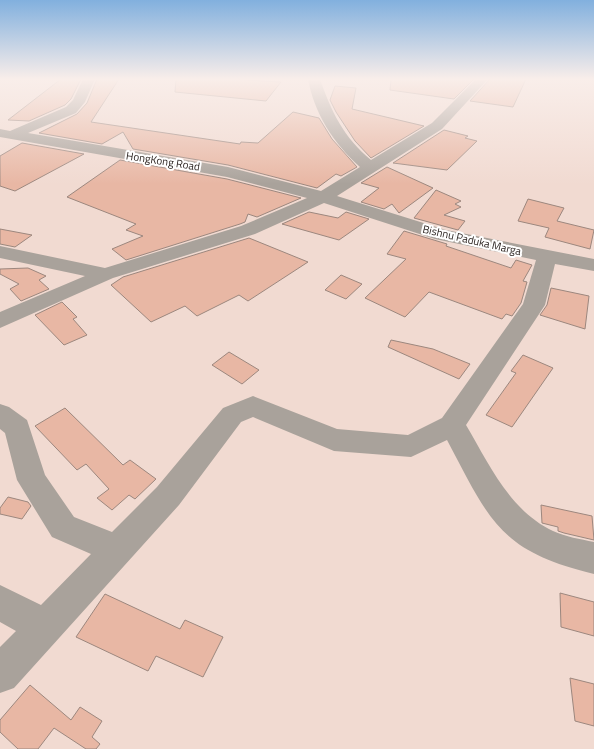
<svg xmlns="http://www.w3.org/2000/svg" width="594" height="749" viewBox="0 0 594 749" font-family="'Titillium Web',sans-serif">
<rect width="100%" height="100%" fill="#f1dad1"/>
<path fill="#e8b7a4" stroke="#9c877e" d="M61 79H81L71 99 65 105 29 121 8 120Z
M97 79H119L91 122 240 144 241 142 258 143 293 112 319 118 332 139 357 167 341 176 336 174 317 188 228 165 133 149 123 132 102 144 39 133 77 114 87 103Z
M176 79H230L281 82 266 101 175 92Z
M391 79H474L454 99 390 90Z
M490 79H526L513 107 470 101Z
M335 86 356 88 352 109 424 126 371 158 355 141 336 112 330 100Z
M444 130 468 136 465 138 477 141 447 170 393 163Z
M22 143 84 154 15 191 0 186V156Z
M120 160 227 179 301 198 257 217 248 214 245 222 240 224 126 260 112 249 143 236 126 230 136 224 67 197Z
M387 167 433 188 399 213 392 204 384 209 361 202 379 188 361 183Z
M436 190 461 201 455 204 461 207 444 215 465 221 458 230 414 218Z
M528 199 564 208 557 221 594 230 590 249 545 237 549 228 518 221Z
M309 212 338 218 346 212 369 219 339 240 282 224Z
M0 229 32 235 15 247 0 244Z
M404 231 447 244 446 246 511 268 516 260 532 265 523 281 527 282 521 303 512 316 506 314 502 319 429 292 405 317 365 298 406 259 387 254Z
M249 238 308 262 248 301 239 295 197 316 185 306 151 322 111 285 123 277Z
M28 268 46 276 39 280 49 289 21 301 10 289 19 284 0 274V269Z
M341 275 362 284 346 299 325 290Z
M551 288 589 296 585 329 540 315 547 305Z
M62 302 77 317 73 319 87 335 64 345 35 315Z
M391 340 433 349 470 364 459 379 388 347Z
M229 352 259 370 242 384 212 365Z
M523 355 553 368 512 427 486 415 516 373 511 371Z
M65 408 123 465 130 460 156 479 135 499 129 495 112 510 97 498 109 489 86 464 77 470 35 426Z
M8 497 28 502 31 506 22 519 0 514V508Z
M541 505 592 516 594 540 564 533 558 531V527L542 523Z
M560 593 594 602V636L561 627Z
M105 594 180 629 185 620 223 637 203 677 156 656 148 671 76 637Z
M570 678 594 684V726L575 721Z
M30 685 71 720 80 707 102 721 92 737 100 744 96 749H86L54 728 38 749H18L0 732V720Z"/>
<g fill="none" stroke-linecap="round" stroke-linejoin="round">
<path fill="#a9a29b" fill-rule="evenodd" d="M83 79H95L85 102 76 113 28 133 228 167 321 191 360 167C334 144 314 113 308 79H320C331 111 344 138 371 160L432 123 476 79H488L442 129 337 196 446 230 594 259V271L555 264 545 305 466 425C489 464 510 511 553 531 566 537 580 539 594 542V574C499 551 490 521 447 440L411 457 334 451 253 417 241 422 179 505 14 688 0 693V647L16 631 0 622V585L41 605 91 554 52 537 17 480 5 433 0 429V404L9 407 27 420 45 475 74 517 112 532 157 487 223 408 253 396 337 429 408 435 442 418 523 304 536 260 435 239 324 203 255 234 113 278 0 328V312L85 276 0 258V246L105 268 241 226 307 198 227 177 0 137V129L10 131 66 107 73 100Z"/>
</g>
<linearGradient id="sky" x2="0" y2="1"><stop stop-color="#82b0de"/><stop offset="0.43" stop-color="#f9eeea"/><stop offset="1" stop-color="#f9eeea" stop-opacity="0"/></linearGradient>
<rect width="594" height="184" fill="url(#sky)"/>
<g text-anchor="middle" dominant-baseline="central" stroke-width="4" stroke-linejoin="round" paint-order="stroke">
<g font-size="11" fill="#241c19" stroke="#fff">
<text transform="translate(163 161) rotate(9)">HongKong Road</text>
<text transform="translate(472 240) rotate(13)">Bishnu Paduka Marga</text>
</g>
</g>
</svg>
